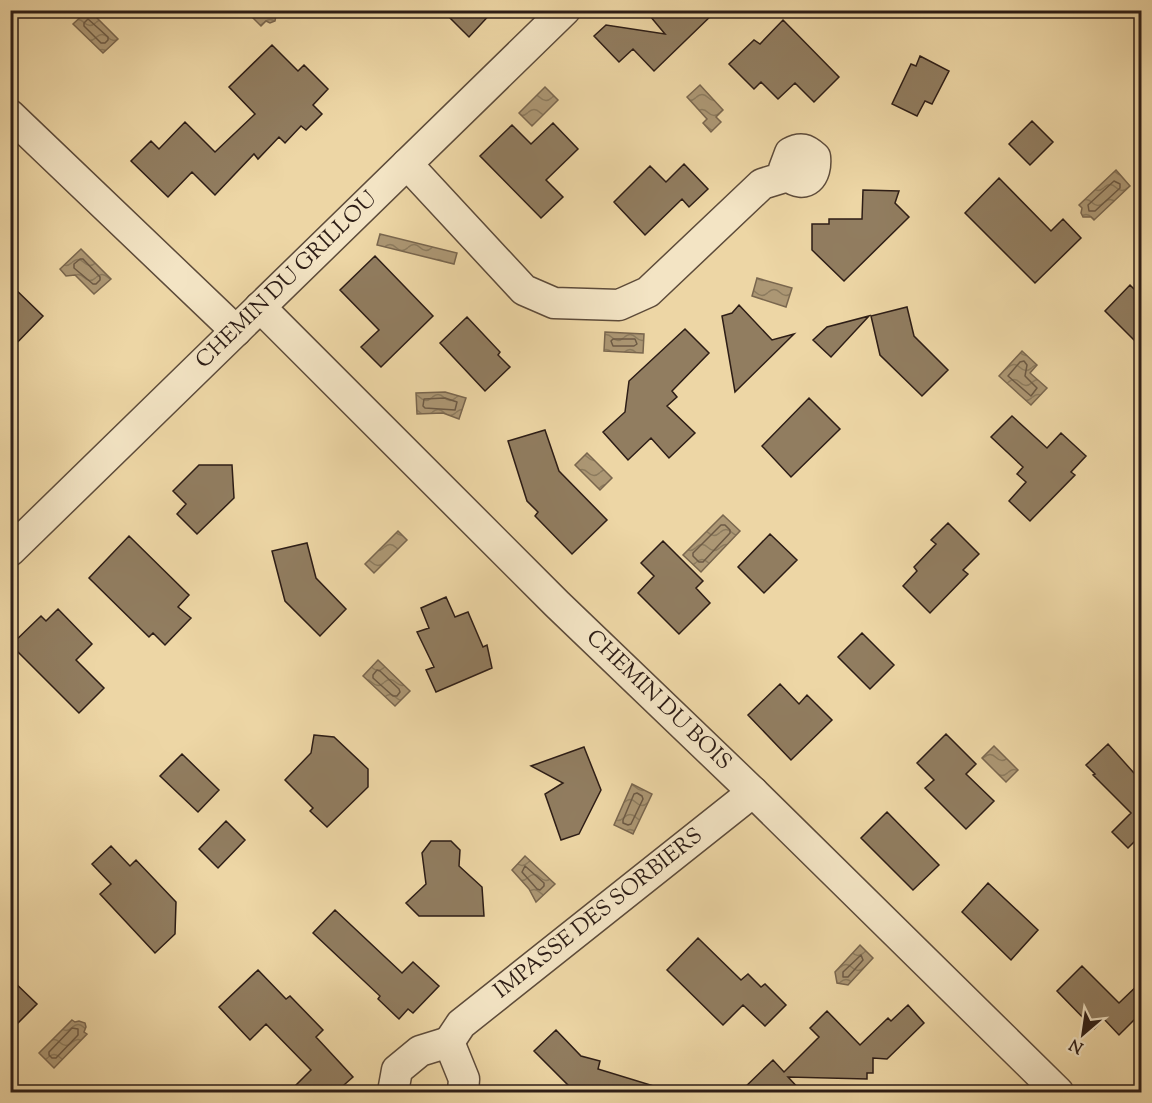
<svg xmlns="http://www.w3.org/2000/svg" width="1152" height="1103" viewBox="0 0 1152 1103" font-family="'Sorts Mill Goudy',serif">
<defs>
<pattern id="water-waves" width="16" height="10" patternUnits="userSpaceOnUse" patternTransform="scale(1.5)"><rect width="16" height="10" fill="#ac9774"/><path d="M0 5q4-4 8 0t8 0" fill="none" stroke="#8c7b5e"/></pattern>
</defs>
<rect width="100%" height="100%" fill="#edd6a5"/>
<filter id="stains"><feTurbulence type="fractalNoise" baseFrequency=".00333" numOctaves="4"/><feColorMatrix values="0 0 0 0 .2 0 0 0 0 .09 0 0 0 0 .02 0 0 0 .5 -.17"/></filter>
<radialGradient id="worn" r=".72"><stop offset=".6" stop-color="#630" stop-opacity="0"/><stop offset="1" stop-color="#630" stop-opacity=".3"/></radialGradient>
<path fill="url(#water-waves)" stroke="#79664e" stroke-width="1.5" d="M87 11H90L118 39 103 53 73 24Z
M246 11H277L275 21 270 23 266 21 261 26Z
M700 85 723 110 716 117 721 122 711 132 703 123 707 119 687 97Z
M545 87 558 100 532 126 519 113Z
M1116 170 1130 186 1094 220 1091 217H1083L1081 213 1082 208 1079 205Z
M380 234 457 253 454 264 377 245Z
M81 249 111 279 94 294 75 275 66 276 60 269Z
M757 278 792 288 786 307 752 296Z
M605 332 644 334 643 353 604 351Z
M1022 351 1037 365 1030 373 1047 388 1031 405 999 376Z
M445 392 466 398 459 419 443 413 417 414 416 393Z
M587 453 612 478 600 490 575 465Z
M723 515 740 531 701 572 683 555Z
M398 531 407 540 374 573 365 564Z
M378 660 410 691 395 706 363 676Z
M994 746 1018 770 1006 782 982 758Z
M632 784 652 794 633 834 614 825Z
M525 856 555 884 536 902 529 889 512 870Z
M860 945 873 958 848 985 837 983 835 972Z
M72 1020 75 1022 79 1021 85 1023 86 1027 84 1032 87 1034 54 1068 39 1053Z"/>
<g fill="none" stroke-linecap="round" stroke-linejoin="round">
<path stroke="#6c5a45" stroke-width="1.5" d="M88 19 108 37V40L105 43H101L84 26V23Z
M1114 181 1120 184V188L1095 211H1089L1088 205Z
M80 259H83L100 277V280L96 284H93L74 268V264Z
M613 339H635L637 344 634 346H613L611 341Z
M1024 361 1027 365 1025 376 1037 388 1031 396 1008 376 1020 362Z
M445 398 457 402 455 410 425 408 423 406 424 399Z
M721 525H725L730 530V533L703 562H699L693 556V553Z
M377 670 380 671 399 689 400 692 397 696H393L373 678V675Z
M637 793 642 796 643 799 631 824 628 825 623 823V820L634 794Z
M525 866 544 883V886L540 890 537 889 522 872Z
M861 955 863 960 848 977H843V972Z
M72 1028 78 1029V1035L56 1058H52L49 1055V1052Z"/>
</g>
<path fill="#917d60" stroke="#2d1d16" stroke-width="1.5" d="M442 10H494L469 37Z
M645 10H717L654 71 633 49 619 62 594 36 606 25 665 34Z
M783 20 839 77 814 102 795 83 778 99 761 82 754 89 729 64 754 40 760 44Z
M272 45 298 71 304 65 328 89 313 105 322 114 306 130 301 126 285 143 279 137 258 159 254 154 215 195 192 172 168 197 131 161 151 141 159 149 185 122 215 152 255 114 229 87Z
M920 56 949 71 932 104 925 101 917 116 892 104 911 64 916 66Z
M1032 121 1053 142 1030 165 1009 144Z
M553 123 578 149 546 180 563 197 541 218 480 156 512 125 531 144Z
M684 164 708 189 689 207 682 199 645 235 614 202 650 166 666 182Z
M999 178 1051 231 1063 219 1081 238 1035 283 965 213Z
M863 190 899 191 895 203 909 217 844 281 812 250V224H829V219H862Z
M375 256 433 316 381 367 361 347 379 330 340 290Z
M10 284 43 316 10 350Z
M1130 285 1142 297V348L1105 311Z
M739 305 772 340 794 334 735 392 722 316 732 313Z
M907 307 914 336 948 370 922 396 880 355 871 316Z
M869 316 831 357 813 340 827 327Z
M467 317 500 352 498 355 510 367 485 391 440 343Z
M685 329 709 353 672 391 677 397 667 406 695 433 669 458 651 438 628 460 603 432 625 412 629 381Z
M809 398 840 429 791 477 762 446Z
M1012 416 1047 448 1061 433 1086 456 1071 472 1075 475 1030 521 1009 501 1026 482 1017 474 1023 467 991 437Z
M545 430 559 471 607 520 572 554 535 516 538 512 527 501 508 441Z
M199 465H232L234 498 197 534 177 514 186 504 173 491Z
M948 523 979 554 963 570 968 574 930 613 903 586 917 571 914 567 936 544 931 540Z
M770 534 797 560 764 593 738 567Z
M129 536 189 595 178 607 191 618 165 645 153 633 149 637 89 578Z
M663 541 703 581 696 588 710 603 679 634 638 593 654 576 641 563Z
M307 543 316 578 346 609 320 636 285 601 272 551Z
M446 597 455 617 468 612 483 647 487 645 492 668 436 692 426 670 434 667 417 632 429 628 421 608Z
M58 609 92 644 76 660 104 688 79 713 11 645 41 616 46 621Z
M862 633 894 665 870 689 838 657Z
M780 684 799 704 807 695 832 720 791 760 748 715Z
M946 734 976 764 966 774 994 801 966 829 925 788 934 780 917 763Z
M314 735 334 737 368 769V787L327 827 310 811 313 808 285 780 311 753Z
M1108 744 1142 782V834L1128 848 1112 832 1131 813 1093 775 1095 774 1086 765Z
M584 747 601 790 579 834 561 840 545 794 563 783 531 766Z
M182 754 219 790 198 812 160 776Z
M887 812 939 865 913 890 861 838Z
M226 821 245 840 218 868 199 849Z
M431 841H451L460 850 459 866 482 887 484 916H419L406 903 426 884 422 853Z
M111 846 130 866 136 860 176 902 175 934 155 953 100 894 111 884 92 864Z
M988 883 1038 930 1011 960 962 912Z
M335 910 402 973 413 962 439 986 413 1013 408 1009 399 1019 378 999 380 996 313 933Z
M698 938 741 980 748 974 761 987 765 984 786 1005 765 1026 743 1005 723 1025 667 970Z
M1082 966 1119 1003 1142 981V1012L1119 1035 1104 1019 1094 1029 1057 991Z
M258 970 286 999 290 996 323 1030 316 1037 353 1077 336 1092H289L311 1070 266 1024 250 1040 219 1007Z
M10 978 37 1004 10 1031Z
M908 1005 924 1023 887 1059 873 1058V1073H867V1079L788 1077 802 1092H740L773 1060 784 1072 819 1037 810 1028 827 1011 860 1045 888 1018 891 1021Z
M556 1030 581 1056 600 1061 598 1069 657 1087 656 1092H587L570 1087 534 1051Z"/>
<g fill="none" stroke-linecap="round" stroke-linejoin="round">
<defs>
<g id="street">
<path d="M10 115 236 331"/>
<path d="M407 164 524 290 554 303 619 305 648 292 762 184 788 176C806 190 817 176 815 157 806 149 801 147 790 153L784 169 788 176"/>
<path id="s1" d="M260 307 557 604 753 792 1058 1092"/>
<path id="s2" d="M10 551 565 10"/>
<path id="s3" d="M449 1042 461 1024 753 792"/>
<path d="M393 1092 397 1070 420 1051 449 1042 464 1079 463 1092"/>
</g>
</defs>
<use href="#street" stroke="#5d4b3a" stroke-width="33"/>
<use href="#street" stroke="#f3e4c4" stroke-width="30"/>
</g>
<g text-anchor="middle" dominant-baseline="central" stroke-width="5" stroke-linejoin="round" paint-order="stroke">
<g font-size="22" fill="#2d1d16" stroke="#f3e4c4">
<text stroke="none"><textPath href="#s2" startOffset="387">CHEMIN DU GRILLOU</textPath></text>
<text stroke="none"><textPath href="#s1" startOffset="560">CHEMIN DU BOIS</textPath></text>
<text stroke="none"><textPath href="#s3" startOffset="198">IMPASSE DES SORBIERS</textPath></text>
</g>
</g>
<rect width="1152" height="1103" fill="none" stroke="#edd6a5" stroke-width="36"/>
<rect x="12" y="12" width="1128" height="1079" fill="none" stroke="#2d1d16" stroke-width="3"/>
<rect x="18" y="18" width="1116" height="1067" fill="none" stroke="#2d1d16" stroke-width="1.5"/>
<g transform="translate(1083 1034) rotate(209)" stroke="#f3e4c4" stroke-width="4.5" paint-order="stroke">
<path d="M0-4.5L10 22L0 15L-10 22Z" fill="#2d1d16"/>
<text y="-9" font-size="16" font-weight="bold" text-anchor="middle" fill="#2d1d16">N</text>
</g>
<rect width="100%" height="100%" filter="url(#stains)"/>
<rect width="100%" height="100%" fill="url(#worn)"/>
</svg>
